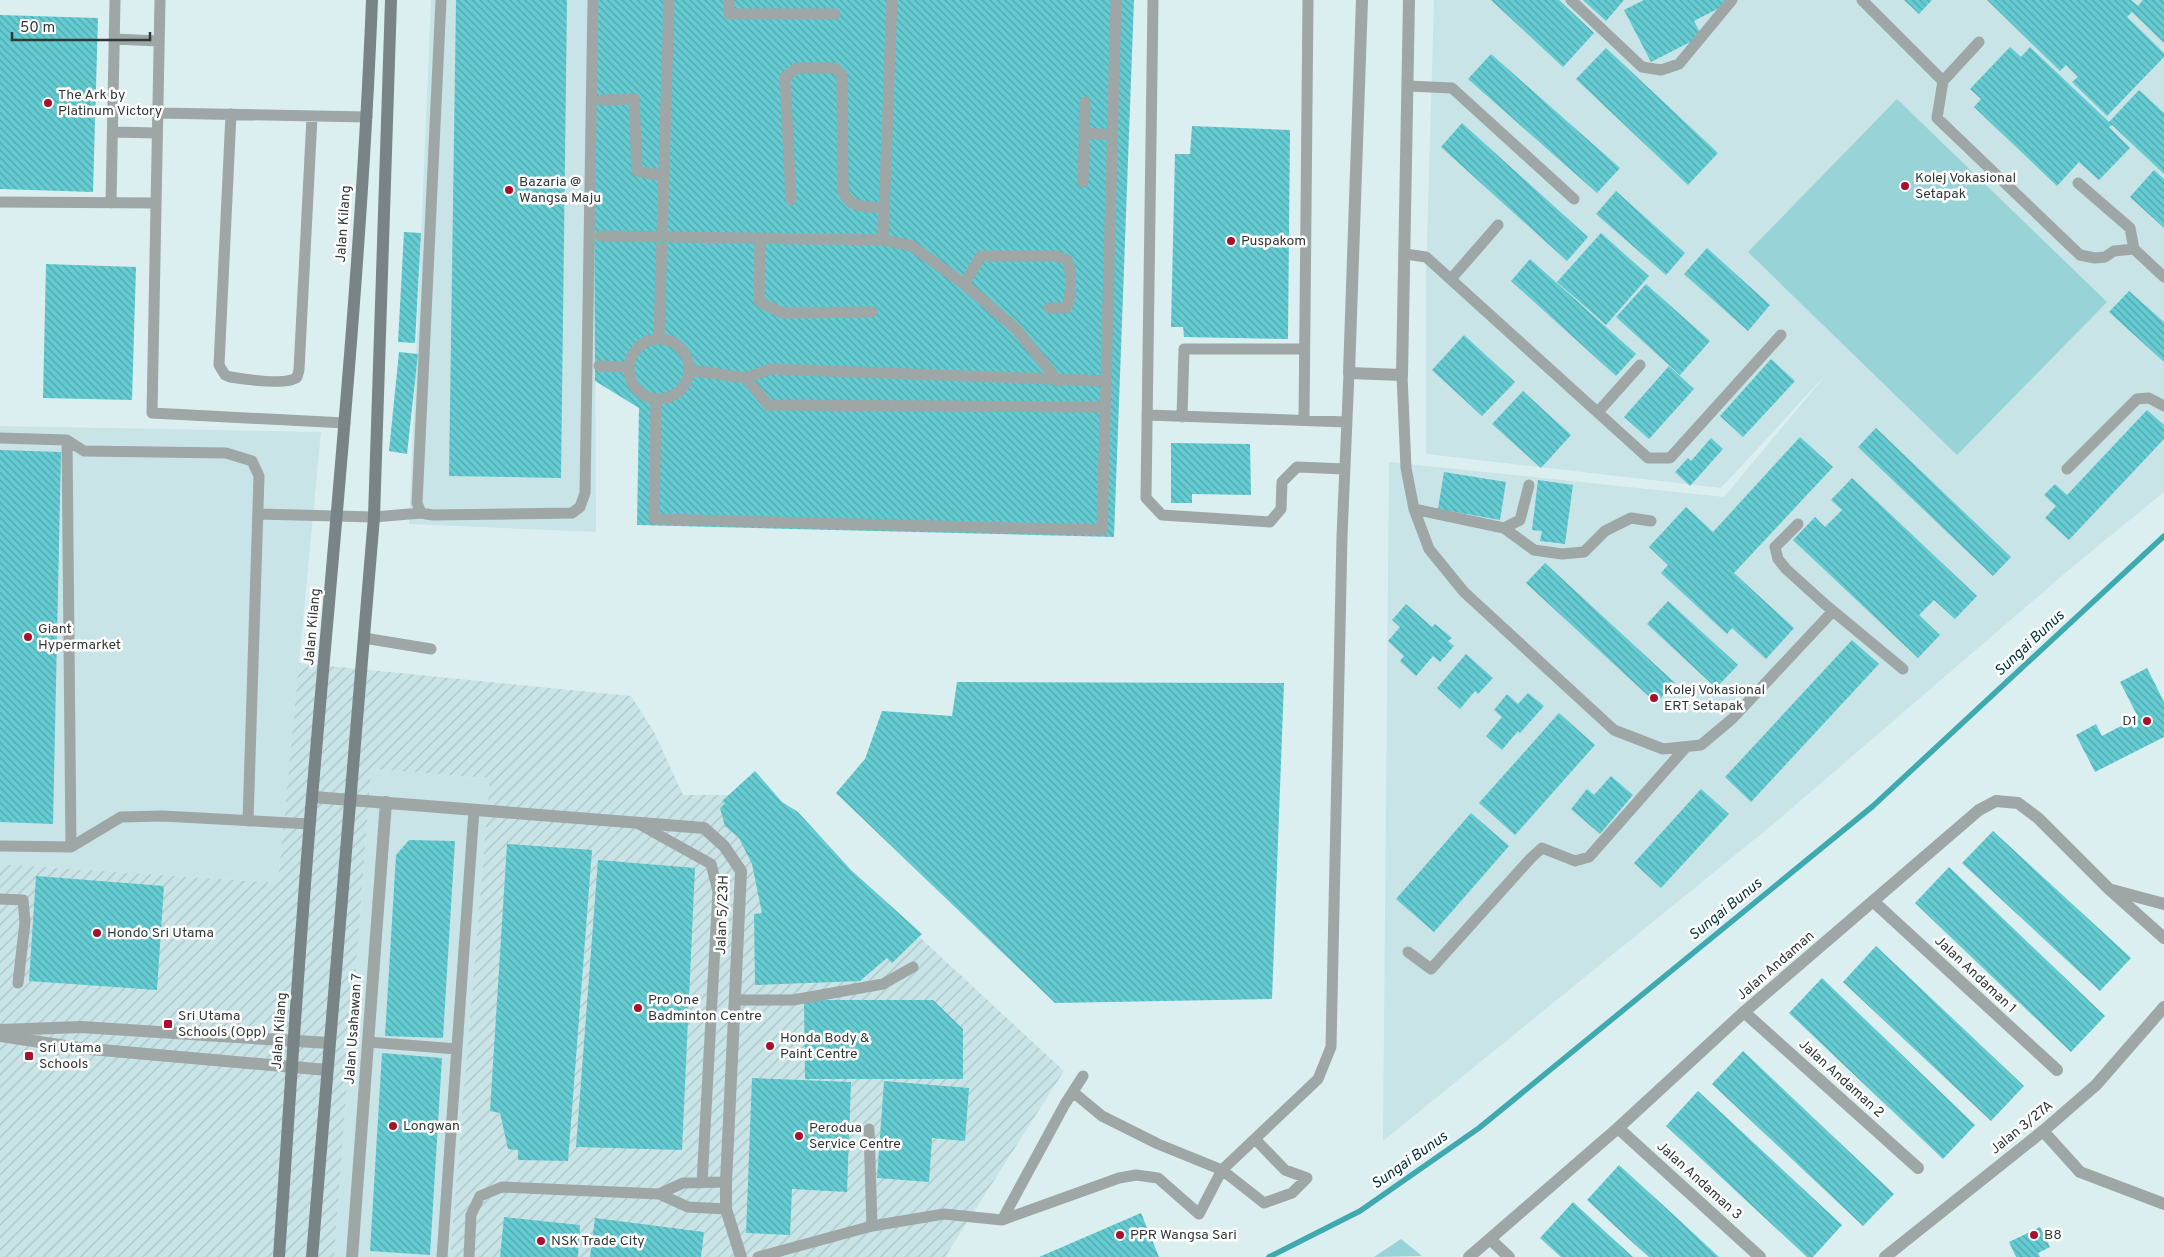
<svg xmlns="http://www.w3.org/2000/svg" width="2164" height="1257" viewBox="0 0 2164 1257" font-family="Overpass,sans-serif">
<defs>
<pattern id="industrial-furrows" width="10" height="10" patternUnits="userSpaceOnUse" patternTransform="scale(1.25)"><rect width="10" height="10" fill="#c8e4e6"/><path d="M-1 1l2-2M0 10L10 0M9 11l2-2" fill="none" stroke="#acc4c6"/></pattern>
<pattern id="building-back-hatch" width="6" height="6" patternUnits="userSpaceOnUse" patternTransform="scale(1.25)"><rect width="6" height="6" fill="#64ccd2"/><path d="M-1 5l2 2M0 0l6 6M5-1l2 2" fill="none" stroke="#53a7ab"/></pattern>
</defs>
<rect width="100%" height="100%" fill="#dceff0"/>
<path fill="#c8e4e6" d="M431 0H594L596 532 409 524Z
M1434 0H2164V492L2070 569 1771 826 1383 1141 1389 462 1724 497 1830 370 1721 488 1426 454V276Z
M0 426 321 432 278 883 0 864Z
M371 769 490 778 450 1257H334Z"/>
<path fill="url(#industrial-furrows)" d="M299 663 631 696 654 732 683 795H729L748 778 1064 1071 945 1257H450L490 778 371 769 334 1257H0V864L278 883Z"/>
<path fill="#97d3d7" d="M1897 99 2107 302 1957 455 1748 252Z
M1401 1239 1422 1256 1374 1257Z"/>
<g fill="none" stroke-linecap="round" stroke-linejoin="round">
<path stroke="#3ea9af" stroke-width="5.5" d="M1269 1257 1360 1211 1479 1128 1873 806 2164 536"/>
</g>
<path fill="url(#building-back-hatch)" d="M456 0H567L561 478 449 476Z
M593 0H1134L1114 537 637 525 639 408 595 381Z
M1491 0H1559L1594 33 1563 67Z
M1583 0H1624L1606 21Z
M1644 0H1730L1731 2 1694 21 1702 36 1651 62 1624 10Z
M1904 0H1932L1919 14Z
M1987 0H2131L2138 6 2143 0H2164V43L2132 12 2127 17 2164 53V57L2107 116 2072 82 2078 77 2066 65 2060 71Z
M0 15 98 18 93 192 0 189Z
M2010 47 2021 57 2030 47 2109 122 2139 90 2164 113V174L2112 125 2109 127 2130 148 2099 180 2079 162 2057 186 1974 107 1981 99 1970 89Z
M1606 48 1718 153 1688 185 1576 79Z
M1491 54 1620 168 1597 193 1468 79Z
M1462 123 1588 237 1567 261 1441 147Z
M1192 126 1290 130 1288 339 1184 337 1183 327H1171L1175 154H1190Z
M2154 170 2164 179V228L2130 197Z
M1616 191 1685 253 1666 275 1596 214Z
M404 232 421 233 415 343 398 342Z
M1601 233 1649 276 1606 325 1557 282Z
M1707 248 1770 305 1748 331 1684 274Z
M1530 259 1636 354 1616 376 1511 281Z
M46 264 136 267 132 400 43 398Z
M1646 284 1710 341 1680 375 1616 317Z
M2129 291 2164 322V362L2109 312Z
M1464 335 1515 382 1482 416 1432 370Z
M399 352 418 354 407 454 389 451Z
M1771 359 1795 381 1743 437 1720 416Z
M1669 366 1694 389 1649 439 1624 417Z
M1523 391 1571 435 1541 468 1492 424Z
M2147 410 2164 425V439L2069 540 2045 518 2056 506 2044 495 2055 484 2067 495Z
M1876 428 2011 557 1993 576 1858 447Z
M1800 437 1833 467 1734 573 1794 628 1766 659 1732 628 1727 634 1661 573 1668 565 1649 547 1686 507 1713 532Z
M1711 438 1723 449 1690 486 1675 472 1688 458 1691 461Z
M1171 443 1250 444 1251 495 1192 494V503H1171Z
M0 450 61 452 53 824 0 822Z
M1444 472 1506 482 1500 520 1438 509Z
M1852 478 1977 596 1955 619 1934 600 1919 615 1940 635 1918 658 1793 540 1815 517 1825 527 1842 510 1831 500Z
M1538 480 1573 485 1565 544 1540 541 1542 531 1532 530Z
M1545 563 1675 683 1656 703 1526 583Z
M1668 601 1738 665 1716 688 1647 624Z
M1406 604 1432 627 1435 624 1452 638 1448 641 1454 646 1440 662 1433 656 1416 676 1400 661 1404 656 1388 641 1400 627 1392 620Z
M1852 640 1879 664 1751 802 1725 777Z
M1466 654 1493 678 1478 694 1475 691 1460 709 1437 688Z
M2147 668 2164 702V737L2095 772 2076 735 2096 724 2102 736 2138 717 2120 682Z
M957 682 1284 683 1272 999 1055 1003 836 793 865 759 882 711 952 716Z
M1528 693 1544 706 1520 733 1518 731 1502 750 1486 736 1502 717 1494 710 1507 694 1518 704Z
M1559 713 1595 745 1515 835 1479 803Z
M755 771 782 802 798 812 851 870 922 934 892 963 887 958 860 981 755 985 754 914 762 913 752 864 739 838 725 826 720 808 725 803 722 801Z
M1611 776 1633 795 1600 834 1571 809 1587 789 1594 795Z
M1701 789 1729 814 1661 888 1634 863Z
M1471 813 1509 846 1434 932 1396 899Z
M1993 831 2131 958 2100 991 1962 863Z
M409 840 455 841 443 1038 385 1036 396 855Z
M507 844 592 850 568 1161 518 1160V1150L508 1149 500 1113 490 1111Z
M598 860 695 868 682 1150 576 1147Z
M1949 867 2105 1016 2071 1052 1915 903Z
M36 876 164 886 157 990 29 981Z
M1876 946 2024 1086 1991 1121 1843 982Z
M1822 978 1975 1125 1943 1159 1789 1013Z
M804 1000H933L963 1029V1079H805Z
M1743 1051 1894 1194 1863 1226 1712 1084Z
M382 1053 442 1058 430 1255 370 1251Z
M752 1078 851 1082 847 1192 792 1189 790 1235 746 1233Z
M884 1081 969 1088 965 1141 932 1138 929 1182 877 1178Z
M1698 1091 1842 1225 1813 1257H1807L1666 1126Z
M1619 1165 1676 1217 1719 1257H1649L1631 1241 1587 1200Z
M1573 1202 1611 1237 1633 1257H1561L1540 1238Z
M1141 1213 1159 1257H1039Z
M504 1217 580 1225 578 1257H500Z
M595 1218 704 1232 701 1257H590Z
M2040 1227 2050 1247 2038 1253 2040 1257H2016L2009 1242Z"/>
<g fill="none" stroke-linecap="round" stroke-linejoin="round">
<path stroke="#9ea6a6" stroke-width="11" d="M160 0 152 413 345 423
M729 0V14H835
M1153 0 1146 498 1162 515 1270 522 1281 509 1282 482 1297 467 1345 469
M1571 0 1642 67 1661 70 1679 64 1732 0
M1862 0 1943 81 1937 118 2080 255 2095 258 2105 257 2114 251 2134 249
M114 39 159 41
M1943 81 1979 42
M1408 86 1452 88 1574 199
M602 100 634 99 637 171 663 176
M158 113 367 117
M231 114 219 365 225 375 230 377C243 379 288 386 297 377L299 370 312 117
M113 132 157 133
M1084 133 1112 135
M1083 182 1085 102
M2078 183 2130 228 2134 249 2164 277
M791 200 785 77 797 68H835L842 75 843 191C849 209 867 206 884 208
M0 202 156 203
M111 203 115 0
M600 236 883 240 912 246 964 284 1016 329 1058 381
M760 239 759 301 773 309 784 313 872 312
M883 240 892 0
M1405 254 1426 257 1648 458H1670L1781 335
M1451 279 1498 225
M964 284 981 256H1057L1067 260C1072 272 1072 297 1066 308H1049
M659 338 669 0
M629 369a30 30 0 1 1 60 0a30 30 0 1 1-60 0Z
M599 366 627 367
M690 370 746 378 770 369 1106 381
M1402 375 1406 468 1414 509 1429 549 1464 592 1614 730 1663 749 1701 745 1732 719 1833 611
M746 378 768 405 1105 407
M656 400 654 519 1102 530 1116 0
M1598 412 1640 365
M1147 415 1347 422
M1182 417 1184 349H1304
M1304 420 1308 0
M0 438 67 440 84 451 226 453 252 461 259 476 248 821
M67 440 71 847
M2067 469 2137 399 2149 398 2164 406
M1414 509 1504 528 1520 520 1529 485
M421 513 417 503 441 0
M258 514 374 517 421 513 433 515 572 513 580 507 585 493 593 0
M1798 524 1775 547 1778 559 1786 569 1827 606 1903 669
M1504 528 1534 550 1562 554 1584 552 1605 531 1631 518 1651 521
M364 638 431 649
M639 824 711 864 718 891 702 1183
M0 846 71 847 121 817 162 816 310 824
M0 899 23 900 25 922 18 983
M1408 952 1431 969 1531 858 1542 848 1575 861 1589 857 1686 747
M735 1000H793L883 984 913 967
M368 1042 457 1049
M1073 1092 1102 1116 1158 1144 1222 1170 1318 1079 1331 1047 1342 536 1349 373
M869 1129 872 1226
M726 1182 683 1183 659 1194 688 1207 726 1209
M1002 1220 1065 1104 1083 1076
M442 1257 474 810
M469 1257 471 1215 480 1196 502 1187 659 1194
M758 1257 872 1226 944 1214 1002 1220 1119 1178 1136 1175 1158 1178 1199 1214 1222 1170 1264 1203 1292 1193 1307 1178 1285 1170 1255 1139"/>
<path stroke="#9ea6a6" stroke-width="12" d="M1362 0 1349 373 1402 375 1409 0
M313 797 704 828 724 846 741 871 726 1182V1209L741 1257
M2112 890 2164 904
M1874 902 2057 1070
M1744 1012 1918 1168
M0 1030 81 1027 329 1043
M0 1036 79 1048 327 1070
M1618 1128 1760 1257
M2043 1131 2080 1172 2164 1204
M1490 1239 1509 1257
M352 1257 386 802
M1469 1257 1618 1128 1744 1012 1979 810 1996 801 2018 803 2038 818 2109 889 2164 938"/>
<path stroke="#9ea6a6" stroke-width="12" d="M1885 1257 2043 1131 2096 1085 2164 1007"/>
<path stroke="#788485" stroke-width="12" d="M279 1257C289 1112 298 966 310 821 333 548 361 274 372 0
M312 1257 374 517 391 0"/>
</g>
<g fill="#a8102c" stroke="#fff" stroke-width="2">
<circle cx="48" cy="103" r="5"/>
<circle cx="1905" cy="186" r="5"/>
<circle cx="509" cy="190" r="5"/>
<circle cx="1231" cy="241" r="5"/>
<circle cx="28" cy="637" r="5"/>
<circle cx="1654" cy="698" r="5"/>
<circle cx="2147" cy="721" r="5"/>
<circle cx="97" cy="933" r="5"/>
<circle cx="638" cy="1008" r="5"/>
<rect x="163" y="1019" width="10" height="10" rx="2.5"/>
<circle cx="770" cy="1046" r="5"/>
<rect x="24" y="1051" width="10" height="10" rx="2.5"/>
<circle cx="393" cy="1126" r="5"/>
<circle cx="799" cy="1136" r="5"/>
<circle cx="1120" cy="1235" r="5"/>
<circle cx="2034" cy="1235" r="5"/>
<circle cx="541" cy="1241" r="5"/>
</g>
<g text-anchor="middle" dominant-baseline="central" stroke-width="5" stroke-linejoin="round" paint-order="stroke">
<g font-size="14" fill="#303838" stroke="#fff" text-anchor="start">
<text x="58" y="95">The Ark by<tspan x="58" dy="16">Platinum Victory</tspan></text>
<text x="1915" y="178">Kolej Vokasional<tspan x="1915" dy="16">Setapak</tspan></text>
<text x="519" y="182">Bazaria @<tspan x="519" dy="16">Wangsa Maju</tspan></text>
<text x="1241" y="241">Puspakom</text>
<text x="38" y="629">Giant<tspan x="38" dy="16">Hypermarket</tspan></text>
<text x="1664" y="690">Kolej Vokasional<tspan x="1664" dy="16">ERT Setapak</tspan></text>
<text x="2137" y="721" text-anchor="end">D1</text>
<text x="107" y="933">Hondo Sri Utama</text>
<text x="648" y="1000">Pro One<tspan x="648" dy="16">Badminton Centre</tspan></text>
<text x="178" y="1016">Sri Utama<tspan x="178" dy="16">Schools (Opp)</tspan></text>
<text x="780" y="1038">Honda Body &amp;<tspan x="780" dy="16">Paint Centre</tspan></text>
<text x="39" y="1048">Sri Utama<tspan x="39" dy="16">Schools</tspan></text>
<text x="403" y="1126">Longwan</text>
<text x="809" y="1128">Perodua<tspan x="809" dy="16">Service Centre</tspan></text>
<text x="1130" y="1235">PPR Wangsa Sari</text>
<text x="2044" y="1235">B8</text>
<text x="551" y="1241">NSK Trade City</text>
</g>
<g font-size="14" fill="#303838" stroke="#fff">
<text transform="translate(344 224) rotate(-86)">Jalan Kilang</text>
<text transform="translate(313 627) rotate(-85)">Jalan Kilang</text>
<text transform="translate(723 915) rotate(-88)">Jalan 5/23H</text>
<text transform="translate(1776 966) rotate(-41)">Jalan Andaman</text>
<text transform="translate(1975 975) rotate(43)">Jalan Andaman 1</text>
<text transform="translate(354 1029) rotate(-86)">Jalan Usahawan 7</text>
<text transform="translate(280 1031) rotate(-86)">Jalan Kilang</text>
<text transform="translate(1841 1079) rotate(42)">Jalan Andaman 2</text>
<text transform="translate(2022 1128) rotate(-39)">Jalan 3/27A</text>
<text transform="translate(1699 1181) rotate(42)">Jalan Andaman 3</text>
</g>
<g font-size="15" font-style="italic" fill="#003134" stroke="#fff">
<text transform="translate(2030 644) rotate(-43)">Sungai Bunus</text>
<text transform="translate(1726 910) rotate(-39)">Sungai Bunus</text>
<text transform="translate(1410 1161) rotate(-35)">Sungai Bunus</text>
</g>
</g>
<path d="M12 32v8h138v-8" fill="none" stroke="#303838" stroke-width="2.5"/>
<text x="20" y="32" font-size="15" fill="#303838" stroke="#ffffff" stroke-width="4" paint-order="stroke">50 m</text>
</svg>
